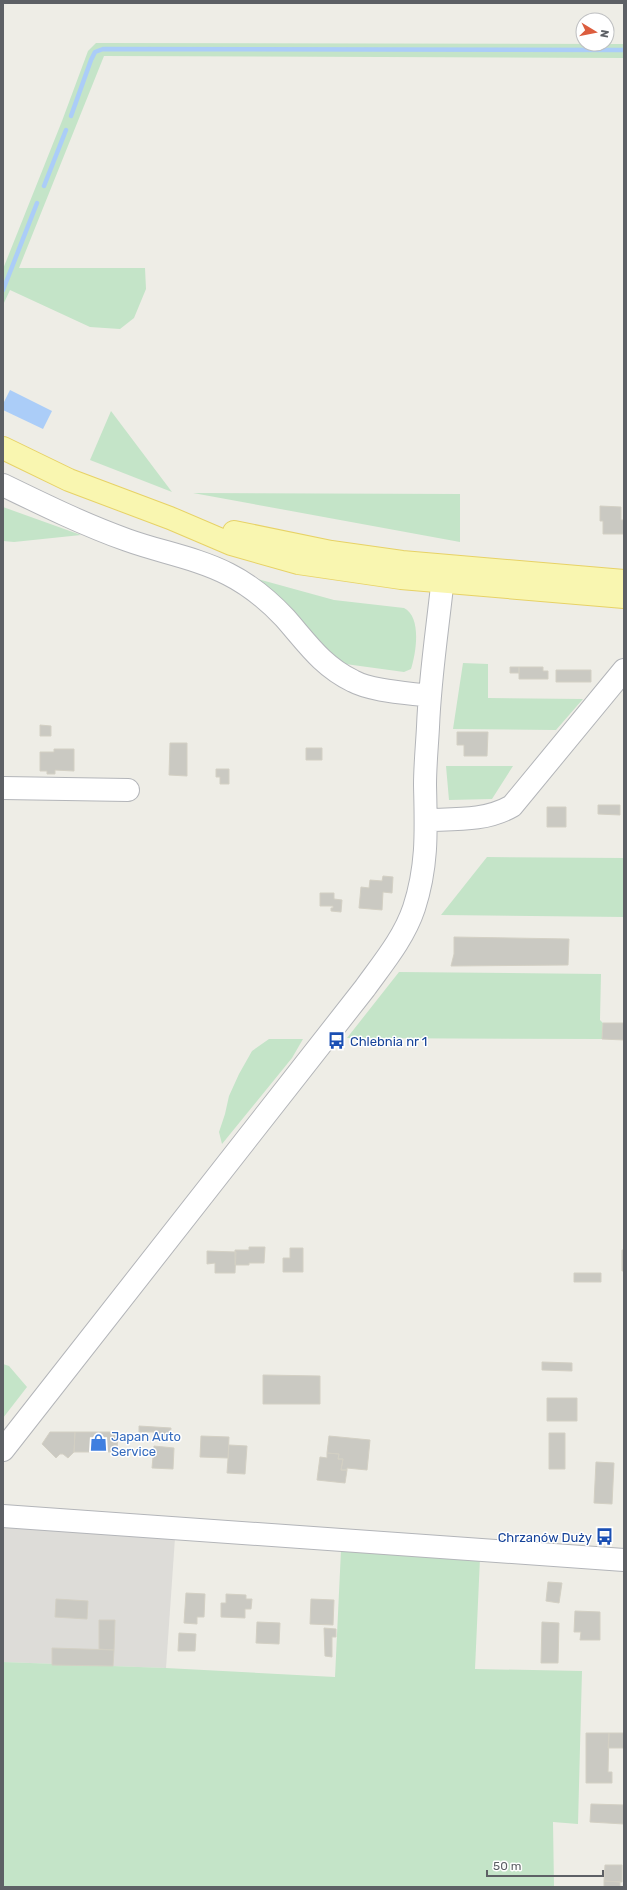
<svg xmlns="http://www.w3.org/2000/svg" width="627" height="1890" viewBox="0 0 627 1890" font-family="Rubik,sans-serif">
<rect width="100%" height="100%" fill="#eeede6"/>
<path fill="#dddcd8" d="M3 1525 175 1538 166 1668 3 1662Z"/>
<path fill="#c4e4c8" d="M96 43 624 44V58L104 56 19 268H145L146 289 134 318 120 329 90 327 10 290 3 305V269L62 121 88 51Z
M111 411 172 492 90 460Z
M193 493 460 494V542Z
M3 507 81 535 14 542 3 541Z
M250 577 334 600 404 608C422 617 416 653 411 669L404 672 338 663Z
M463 663 488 664V698L583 699 556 730 453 729Z
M446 766H513L492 799 449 800Z
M487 857 624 858V917L441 915Z
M399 972 601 974 600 1020 603 1023 602 1039 347 1038Z
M269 1039H303L292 1058 222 1144 219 1132 225 1114 229 1096 239 1074 252 1051Z
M3 1364 9 1366 27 1387 3 1418Z
M341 1550 480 1558 475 1669 582 1671 578 1824 553 1822 554 1887H3V1662L166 1668 335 1677Z"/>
<path fill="#abcdf8" d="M10 390 52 411 43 429 3 410V404Z"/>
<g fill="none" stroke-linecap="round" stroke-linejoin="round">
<path stroke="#abcdf8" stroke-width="4.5" d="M71 116 91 60 95 52 103 49 624 50
M44 186 66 130
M3 290 37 203"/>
</g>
<path fill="#cac9c2" stroke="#d3d0c4" d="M600 506 621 507V520H624V534H603V521H600Z
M510 667H519V673H510Z
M519 667H543V671H548V679H519Z
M556 670H591V682H556Z
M40 725 51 726V736H40Z
M457 732H488L487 756H464V745H457Z
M170 743H187V776L169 775Z
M306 748H322V760H306Z
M54 749H74V771L55 770V774H47V771H40V752H54Z
M216 769H229V784H220V777H216Z
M598 805H620V815L598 814Z
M547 807H566V827H547Z
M383 876 393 877 392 893 383 892 382 910 359 908 361 887 369 888 370 880 382 881Z
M320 893H334V899L342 900 341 912 331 911V908H333V906H320Z
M454 937 569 939 568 965 451 966 454 954Z
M603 1023H624V1040L602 1039Z
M249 1247H265L264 1263H249V1265H235V1250H249Z
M290 1248H303V1272H283V1258H290Z
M622 1250H624V1271H622Z
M207 1251 236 1252 235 1273H215V1263L207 1264Z
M574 1273H601V1282H574Z
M542 1362 572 1363V1371L542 1370Z
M263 1375 320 1376V1404H263Z
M547 1398H577V1421H547Z
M139 1426 171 1428 170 1438 154 1437V1432H139Z
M50 1432H75L74 1452 68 1458 63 1454H60L56 1458 42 1444Z
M75 1432H118L117 1452H74Z
M549 1433H565V1469H549Z
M201 1436 229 1437 228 1458 200 1457Z
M329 1436 370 1440 367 1470 347 1468V1470H341L343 1459H338L339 1454 327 1453Z
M229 1445 247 1446 245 1474 227 1473Z
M154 1446 174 1448 173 1469 152 1468Z
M327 1453 339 1454 338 1459H343L341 1470H347L345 1483 317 1480 320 1457 327 1458Z
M596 1462 614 1463 612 1504 594 1503Z
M548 1582 562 1583 559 1603 546 1601Z
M186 1593 205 1594 204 1617H197V1624L184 1623Z
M226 1594 246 1595V1599H252L251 1609H245V1618L221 1617V1603H226Z
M56 1599 88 1601 87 1619 55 1617Z
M311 1599 334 1600 333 1625 310 1624Z
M575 1611 600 1612V1640H580L581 1632H574Z
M99 1620H115L114 1650 99 1649Z
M257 1622 280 1623 279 1644 256 1643Z
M542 1622 559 1623 558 1663H541Z
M324 1628 336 1629V1637H332V1657L325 1656Z
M179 1633 196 1634 195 1651H178Z
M52 1648 114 1650 113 1666 52 1665Z
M586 1733H609L608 1772H612V1783H586Z
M609 1733H624V1748H608Z
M591 1804 624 1805V1824L590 1822Z
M605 1865H622V1882L604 1881Z
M604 1881 620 1882V1887H604Z"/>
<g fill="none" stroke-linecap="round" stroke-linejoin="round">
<defs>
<path id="minor" d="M3 485C44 505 85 525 127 540 160 552 197 558 228 574 250 585 268 600 285 618 307 643 322 666 353 681 371 691 409 693 430 696
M3 788 128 790
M427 820C457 819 486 821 512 806L624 670
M3 1450 365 988C383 963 404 938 414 908 428 865 426 829 425 785 425 766 427 746 428 727 430 673 439 620 444 567
M3 1516 624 1560"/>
<path id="major" d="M3 448 69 480 170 518 231 544 298 563 401 578 624 597
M234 532 331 552 402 562 624 581"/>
</defs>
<use href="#minor" stroke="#b3b5b9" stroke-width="24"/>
<use href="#major" stroke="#e7d266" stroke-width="24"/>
<use href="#minor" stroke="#fff" stroke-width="22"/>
<use href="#major" stroke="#f9f6b0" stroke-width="22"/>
</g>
<defs>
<symbol id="bus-bare" viewBox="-9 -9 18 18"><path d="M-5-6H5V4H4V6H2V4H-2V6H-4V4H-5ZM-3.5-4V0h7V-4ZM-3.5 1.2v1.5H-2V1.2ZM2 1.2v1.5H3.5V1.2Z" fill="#1a4fb4" stroke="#fff" stroke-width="2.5" paint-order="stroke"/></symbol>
<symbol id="shop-bare" viewBox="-9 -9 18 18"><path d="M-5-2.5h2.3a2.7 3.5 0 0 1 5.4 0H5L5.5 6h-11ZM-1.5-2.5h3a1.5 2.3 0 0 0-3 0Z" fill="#3f7fe0" stroke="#fff" stroke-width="2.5" paint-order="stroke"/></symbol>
</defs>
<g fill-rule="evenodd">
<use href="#bus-bare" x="324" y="1028" width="25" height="25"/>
<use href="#shop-bare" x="86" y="1430" width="25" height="25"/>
<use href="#bus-bare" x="592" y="1524" width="25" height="25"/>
</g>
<g text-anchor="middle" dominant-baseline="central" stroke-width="3" stroke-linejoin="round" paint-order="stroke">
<g font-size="13" fill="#164399" stroke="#fff" text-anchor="start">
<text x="350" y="1041">Chlebnia nr 1</text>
<text x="592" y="1537" text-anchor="end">Chrzanów Duży</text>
</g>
<g font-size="13" fill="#366cbe" stroke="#fff" text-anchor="start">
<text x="111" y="1436">Japan Auto<tspan x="111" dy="15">Service</tspan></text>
</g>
</g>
<rect width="627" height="1890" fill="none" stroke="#5d6065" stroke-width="8"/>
<g transform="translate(595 32) rotate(100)"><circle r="19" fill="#ffffff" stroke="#bebfc1"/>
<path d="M0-3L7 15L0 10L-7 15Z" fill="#dc5d3e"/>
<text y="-6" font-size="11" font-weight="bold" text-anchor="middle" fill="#5d6065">N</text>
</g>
<path d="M487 1870v6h116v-6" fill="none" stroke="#5d6065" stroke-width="2"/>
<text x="493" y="1870" font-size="12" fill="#5d6065" stroke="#ffffff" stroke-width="3" paint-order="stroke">50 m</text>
</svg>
